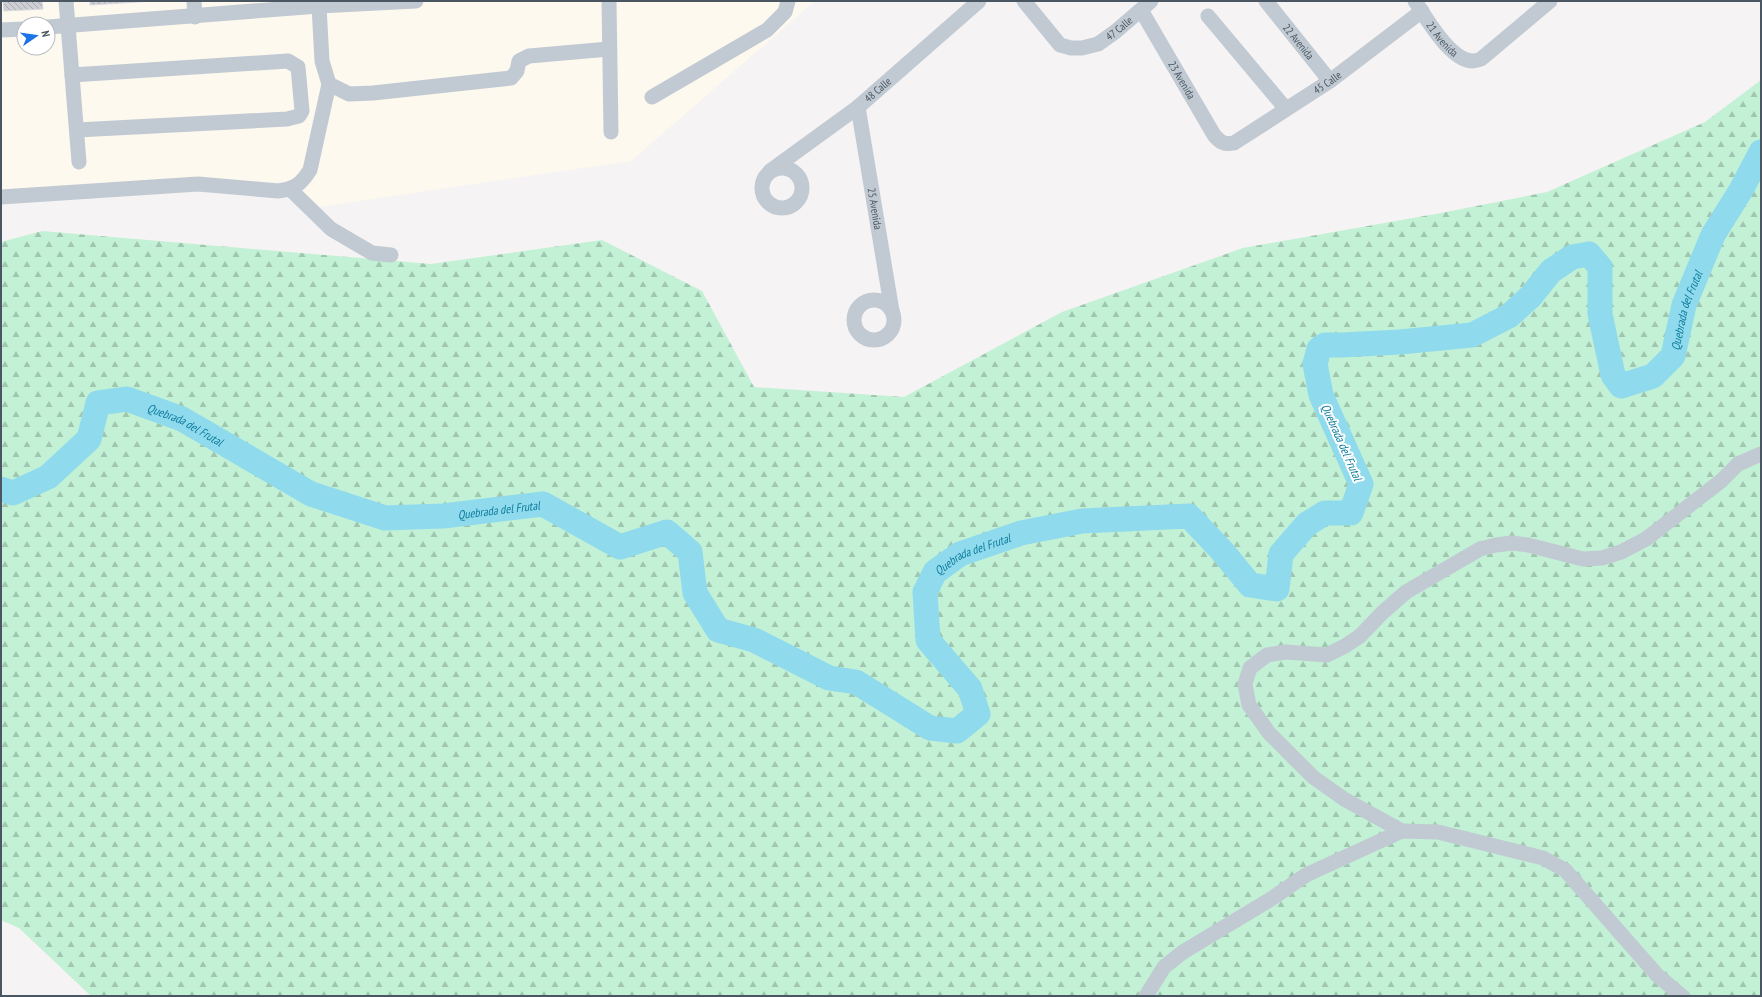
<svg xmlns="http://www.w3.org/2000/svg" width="1762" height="997" viewBox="0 0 1762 997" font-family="'PT Sans Narrow',sans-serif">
<defs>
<pattern id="forest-firs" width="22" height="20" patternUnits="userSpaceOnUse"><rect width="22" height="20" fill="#c3f1d5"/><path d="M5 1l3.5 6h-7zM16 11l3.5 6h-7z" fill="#a0c6b0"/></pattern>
<pattern id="building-back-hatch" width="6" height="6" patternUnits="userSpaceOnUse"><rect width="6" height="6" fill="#cdcfd5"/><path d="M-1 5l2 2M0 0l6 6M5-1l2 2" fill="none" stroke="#a8abb0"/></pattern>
</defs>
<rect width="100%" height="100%" fill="#f5f3f3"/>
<path fill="#fdf9ef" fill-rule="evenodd" d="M1 1H815L631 161 318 207 291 181 1 202ZM24 24H48V48H24Z"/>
<path fill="url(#forest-firs)" d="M1761 80V996H91L19 928 1 920V242L42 231 431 264 602 240 702 291 754 387 904 397 1062 312 1243 248 1441 213 1547 192 1705 122Z"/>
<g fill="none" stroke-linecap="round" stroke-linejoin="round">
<path stroke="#90daee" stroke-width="25" id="s1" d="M1 489 13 493 48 477 89 439 98 403 127 399 182 419 311 494 385 518 443 516 543 504 620 547 667 532 690 552 695 593 718 630 754 640 829 678 856 682 930 728 957 731 978 714 970 689 928 640 925 592 935 572 960 554 1021 533 1082 521 1189 516 1223 552 1250 585 1277 589 1281 554 1307 524 1325 513H1351L1361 484 1321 395 1315 364 1319 349 1325 345H1342L1400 342 1472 335 1509 316 1531 296 1551 271 1572 257 1589 254 1600 267V314L1613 375 1621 386 1653 376 1673 356 1684 305 1713 235 1741 190 1761 152"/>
</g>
<path fill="url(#building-back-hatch)" stroke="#d7d9de" d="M3 1H42L43 9 4 11Z
M90 1H153L90 5Z"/>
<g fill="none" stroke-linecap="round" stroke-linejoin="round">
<g stroke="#c1cad2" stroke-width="15">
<path d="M66 1 79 162"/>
<path d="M194 1 195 17"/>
<path d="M609 1 611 132"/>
<path id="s2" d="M1024 1 1060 45 1071 48H1082L1098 44 1115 32 1151 1"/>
<path id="s3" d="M1266 1 1330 81"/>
<path id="s4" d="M1415 1C1426 18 1450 60 1472 61 1475 61 1478 60 1481 59L1550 1"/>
<path d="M319 6 322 61 329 84 349 94 373 93 511 78 517 71 519 61 529 56 609 49"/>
<path id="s5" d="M1141 10 1214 135C1220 142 1224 145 1234 143L1330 81 1422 11"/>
<path d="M1208 16 1286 109"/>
<path d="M48 27 319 6 416 1"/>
<path d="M1 30 24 29"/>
<path d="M72 75 288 61 298 67 302 111 299 116 287 119 77 130"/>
<path d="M652 97 767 30 785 12 788 1"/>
<path id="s6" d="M858 107 892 311"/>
<circle cx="782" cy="188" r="20"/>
<path id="s7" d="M770 171 858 107 979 1"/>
<path d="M290 189 331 229 372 253 391 255"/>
<path d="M1 197 198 184 278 191C295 189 301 184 310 170L329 84"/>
<circle cx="874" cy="320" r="20"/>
<path d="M1402 831 1344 799 1313 777 1269 733 1249 705 1245 684 1250 668 1267 655 1286 652 1327 655 1345 646 1360 636 1382 613 1406 592 1480 549 1496 545 1512 543 1528 545 1583 559 1602 558 1621 552 1646 539 1721 481 1738 464 1761 454"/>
<path d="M1146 996 1164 967 1183 952 1271 899 1306 875 1402 831 1438 832 1543 858 1565 870 1657 975 1682 996"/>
</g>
</g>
<g text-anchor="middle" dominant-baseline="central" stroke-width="4" stroke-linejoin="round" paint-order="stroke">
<g font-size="11" fill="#4a5661" stroke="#fff">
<text stroke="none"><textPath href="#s2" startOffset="122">47 Calle</textPath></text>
<text stroke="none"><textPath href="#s4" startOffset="47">21 Avenida</textPath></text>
<text stroke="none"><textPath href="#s3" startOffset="52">22 Avenida</textPath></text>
<text stroke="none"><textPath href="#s5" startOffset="81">23 Avenida</textPath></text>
<text stroke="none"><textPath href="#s5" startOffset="279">45 Calle</textPath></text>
<text stroke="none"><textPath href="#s7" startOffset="135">48 Calle</textPath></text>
<text stroke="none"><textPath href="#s6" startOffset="103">25 Avenida</textPath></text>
</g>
<g font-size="12" font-style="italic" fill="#0c7c9b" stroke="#fff">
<text stroke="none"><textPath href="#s1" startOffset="2553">Quebrada del Frutal</textPath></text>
<text stroke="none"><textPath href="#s1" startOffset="237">Quebrada del Frutal</textPath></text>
<text transform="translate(1342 442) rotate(66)">Quebrada del Frutal</text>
<text stroke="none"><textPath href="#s1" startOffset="573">Quebrada del Frutal</textPath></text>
<text stroke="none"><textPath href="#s1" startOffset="1364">Quebrada del Frutal</textPath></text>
</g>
</g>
<rect width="1762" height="997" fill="none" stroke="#4a5661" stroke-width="4"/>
<g transform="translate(36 36) rotate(77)"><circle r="19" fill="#ffffff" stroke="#b7bbc0"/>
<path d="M0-3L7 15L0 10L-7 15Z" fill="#1a73e8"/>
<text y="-6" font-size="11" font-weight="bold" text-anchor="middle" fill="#4a5661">N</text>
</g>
</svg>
